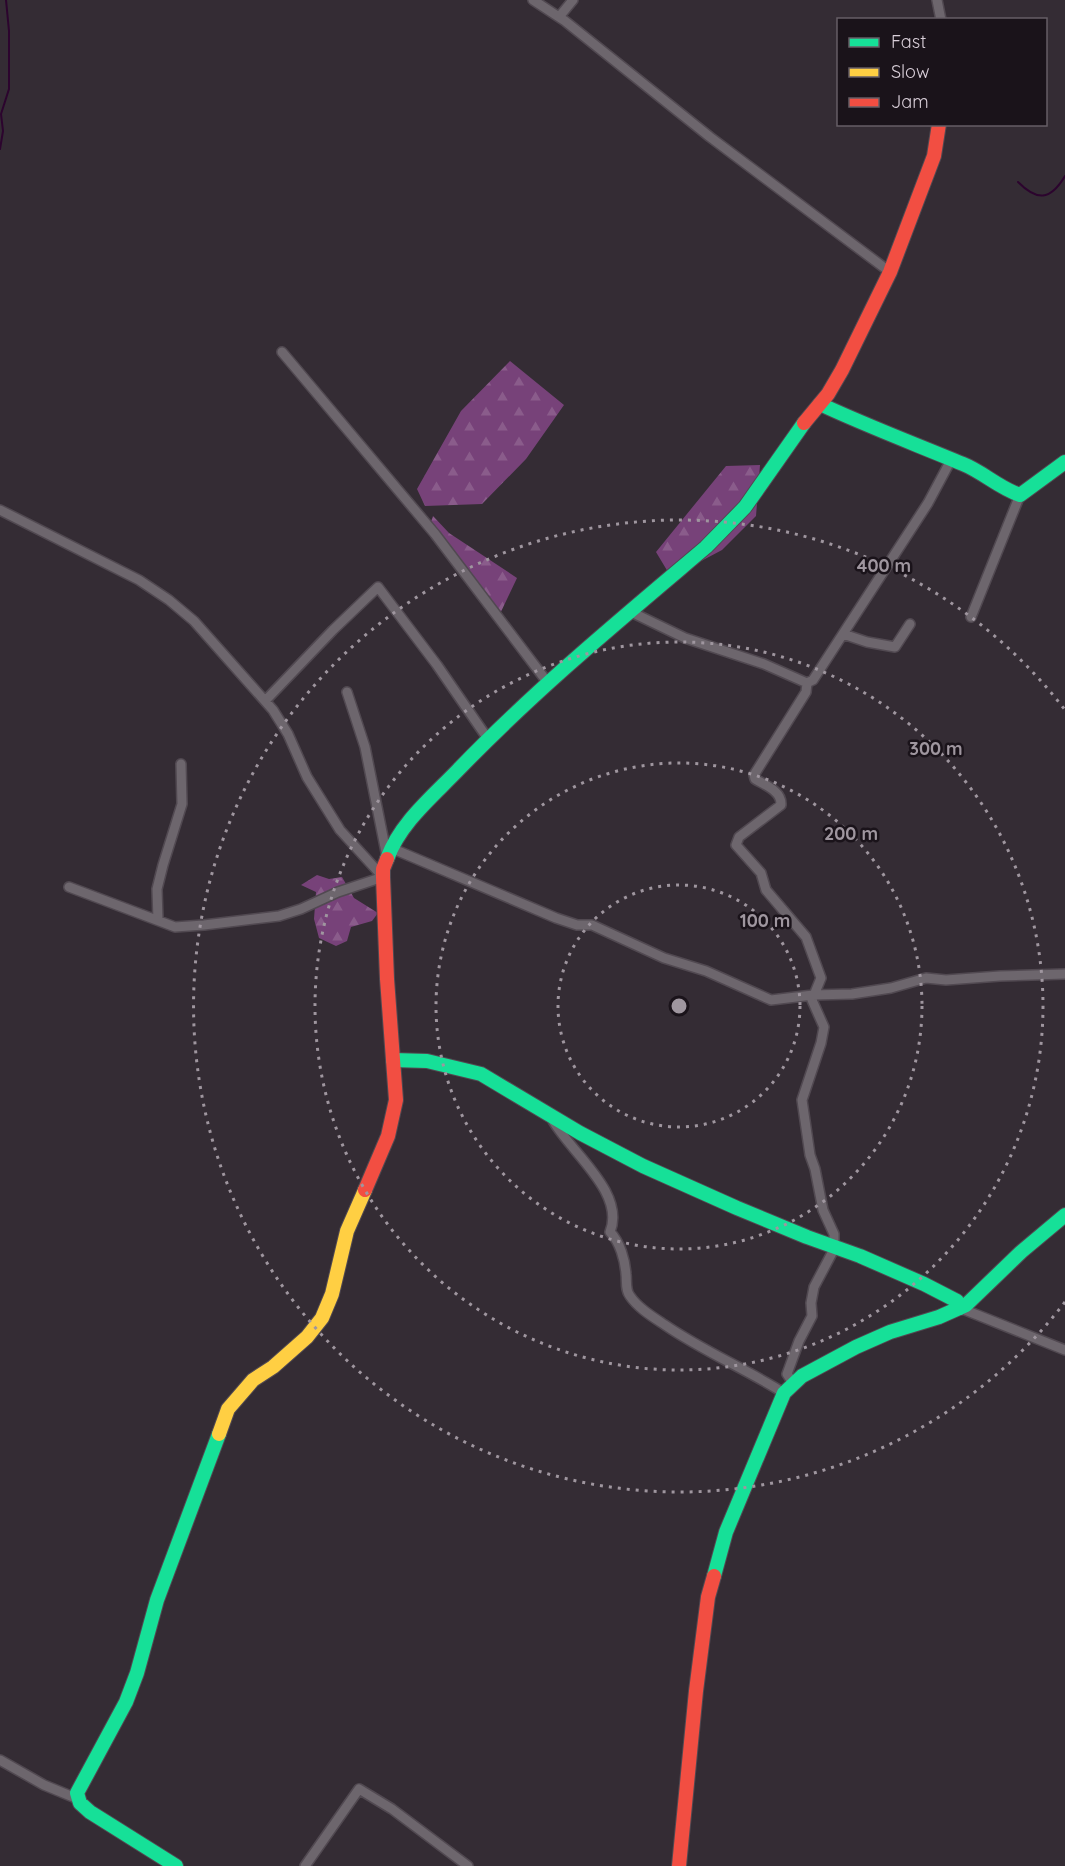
<svg xmlns="http://www.w3.org/2000/svg" width="1065" height="1866" viewBox="0 0 1065 1866" font-family="Quicksand,sans-serif">
<defs>
<pattern id="forest-firs" width="22" height="20" patternUnits="userSpaceOnUse" patternTransform="scale(1.5)"><rect width="22" height="20" fill="#774279"/><path d="M5 1l3.5 6h-7zM16 11l3.5 6h-7z" fill="#8a5c8b"/></pattern>
</defs>
<rect width="100%" height="100%" fill="#342c34"/>
<path fill="url(#forest-firs)" d="M510 361 564 405 526 459 482 504 425 506 417 489 461 411Z
M760 465 756 516 722 550 671 577 656 552 726 466Z
M433 516 449 533 517 578 498 618 429 527Z
M317 875 329 879 342 877 354 898 378 913 372 921 351 927 347 941 336 946 319 938 314 919 316 892 301 885Z"/>
<g fill="none" stroke-linecap="round" stroke-linejoin="round">
<path stroke="#2c042e" stroke-width="2" d="M0 149 3 131 1 114 9 89V31L6 0
M1018 182C1037 201 1050 201 1065 176"/>
<defs>
<path id="street" d="M533 0 565 21 710 137 890 272
M937 0 941 20
M559 17 573 0
M282 352 435 534 548 683
M0 510 139 580 169 600 194 621 273 710 288 734 307 777 340 830 383 877 338 892 301 909 279 916 204 925 175 927 69 887
M629 611 685 638 764 664 807 683 813 680 928 503 951 460
M971 617 1020 495
M843 634 867 642 895 647 910 624
M347 692 365 747 387 857
M265 701 333 630 378 587 437 665 488 739
M391 848 556 918 577 925H592L664 958 706 971 771 1000 813 995 852 994 891 988 926 978 946 980 1000 976 1065 974
M158 920 157 889 163 865 182 804 181 764
M552 1119C569 1151 626 1192 610 1232 620 1242 625 1260 626 1274 627 1281 625 1290 630 1296 638 1308 653 1317 665 1325 703 1351 746 1369 784 1393
M960 1308 1065 1350
M793 1383 787 1374 799 1341 812 1316 811 1303 814 1287 832 1253 834 1240V1234L823 1210 815 1169 810 1155 802 1100 821 1043 824 1027 812 1000 821 978 806 937 766 890 761 873 736 845 739 837 781 805C782 791 765 785 755 779L754 775 806 692 807 683
M0 1760 44 1785 78 1799
M305 1866 359 1789 392 1809 468 1866"/>
<path id="fast" d="M820 404C867 426 915 444 963 464 983 472 999 488 1020 495L1065 462
M387 859C400 823 432 797 458 770 535 690 621 619 706 547L745 507 804 423
M393 1060 427 1061 481 1074 580 1133 643 1166 737 1208 807 1237 860 1256 924 1284 957 1301 960 1308
M714 1576 726 1532 784 1393 802 1376 856 1347 890 1332 939 1317 966 1305 1021 1252 1065 1215
M176 1866 90 1812 80 1803 77 1793 126 1702 137 1673 157 1600 219 1434"/>
<path id="slow" d="M219 1434 228 1409 253 1380 273 1367 307 1337 322 1318 332 1294 347 1231 365 1190"/>
<path id="jam" d="M804 423 828 394 842 370 890 272 934 156 939 124
M365 1190 388 1136 396 1100 387 979 383 877V869L387 859
M679 1866 696 1691 708 1597 714 1576"/>
</defs>
<use href="#street" stroke="#514951" stroke-width="12"/>
<use href="#fast" stroke="#514951" stroke-width="16"/>
<use href="#slow" stroke="#514951" stroke-width="16"/>
<use href="#jam" stroke="#514951" stroke-width="16"/>
<use href="#street" stroke="#6d666d" stroke-width="9"/>
<use href="#fast" stroke="#16e098" stroke-width="14"/>
<use href="#slow" stroke="#ffcf43" stroke-width="14"/>
<use href="#jam" stroke="#f24e42" stroke-width="14"/>
</g>
<g fill="none" stroke="#9f969f" stroke-width="3" stroke-dasharray="3 6">
<circle cx="679" cy="1006" r="121"/>
<circle cx="679" cy="1006" r="243"/>
<circle cx="679" cy="1006" r="364"/>
<path d="M1065 1302A486 486 0 1 1 1065 710"/>
</g>
<circle cx="679" cy="1006" r="9" fill="#9f969f" stroke="#1a131a" stroke-width="3"/>
<g font-size="18" text-anchor="middle" font-weight="bold" fill="#9f969f" stroke="#1a131a" stroke-width="5" stroke-linejoin="round" paint-order="stroke">
<text x="884" y="572">400 m</text>
<text x="936" y="755">300 m</text>
<text x="851" y="840">200 m</text>
<text x="765" y="927">100 m</text>
</g>
<rect x="837" y="18" width="210" height="108" fill="#1a131a" stroke="#665e66" stroke-width="1.5"/>
<rect x="849" y="38" width="30" height="9" fill="#16e098" stroke="#665e66" stroke-width="1.5"/>
<text x="891" y="48" font-size="18" fill="#d9cfd9">Fast</text>
<rect x="849" y="68" width="30" height="9" fill="#ffcf43" stroke="#665e66" stroke-width="1.5"/>
<text x="891" y="78" font-size="18" fill="#d9cfd9">Slow</text>
<rect x="849" y="98" width="30" height="9" fill="#f24e42" stroke="#665e66" stroke-width="1.5"/>
<text x="891" y="108" font-size="18" fill="#d9cfd9">Jam</text>
</svg>
